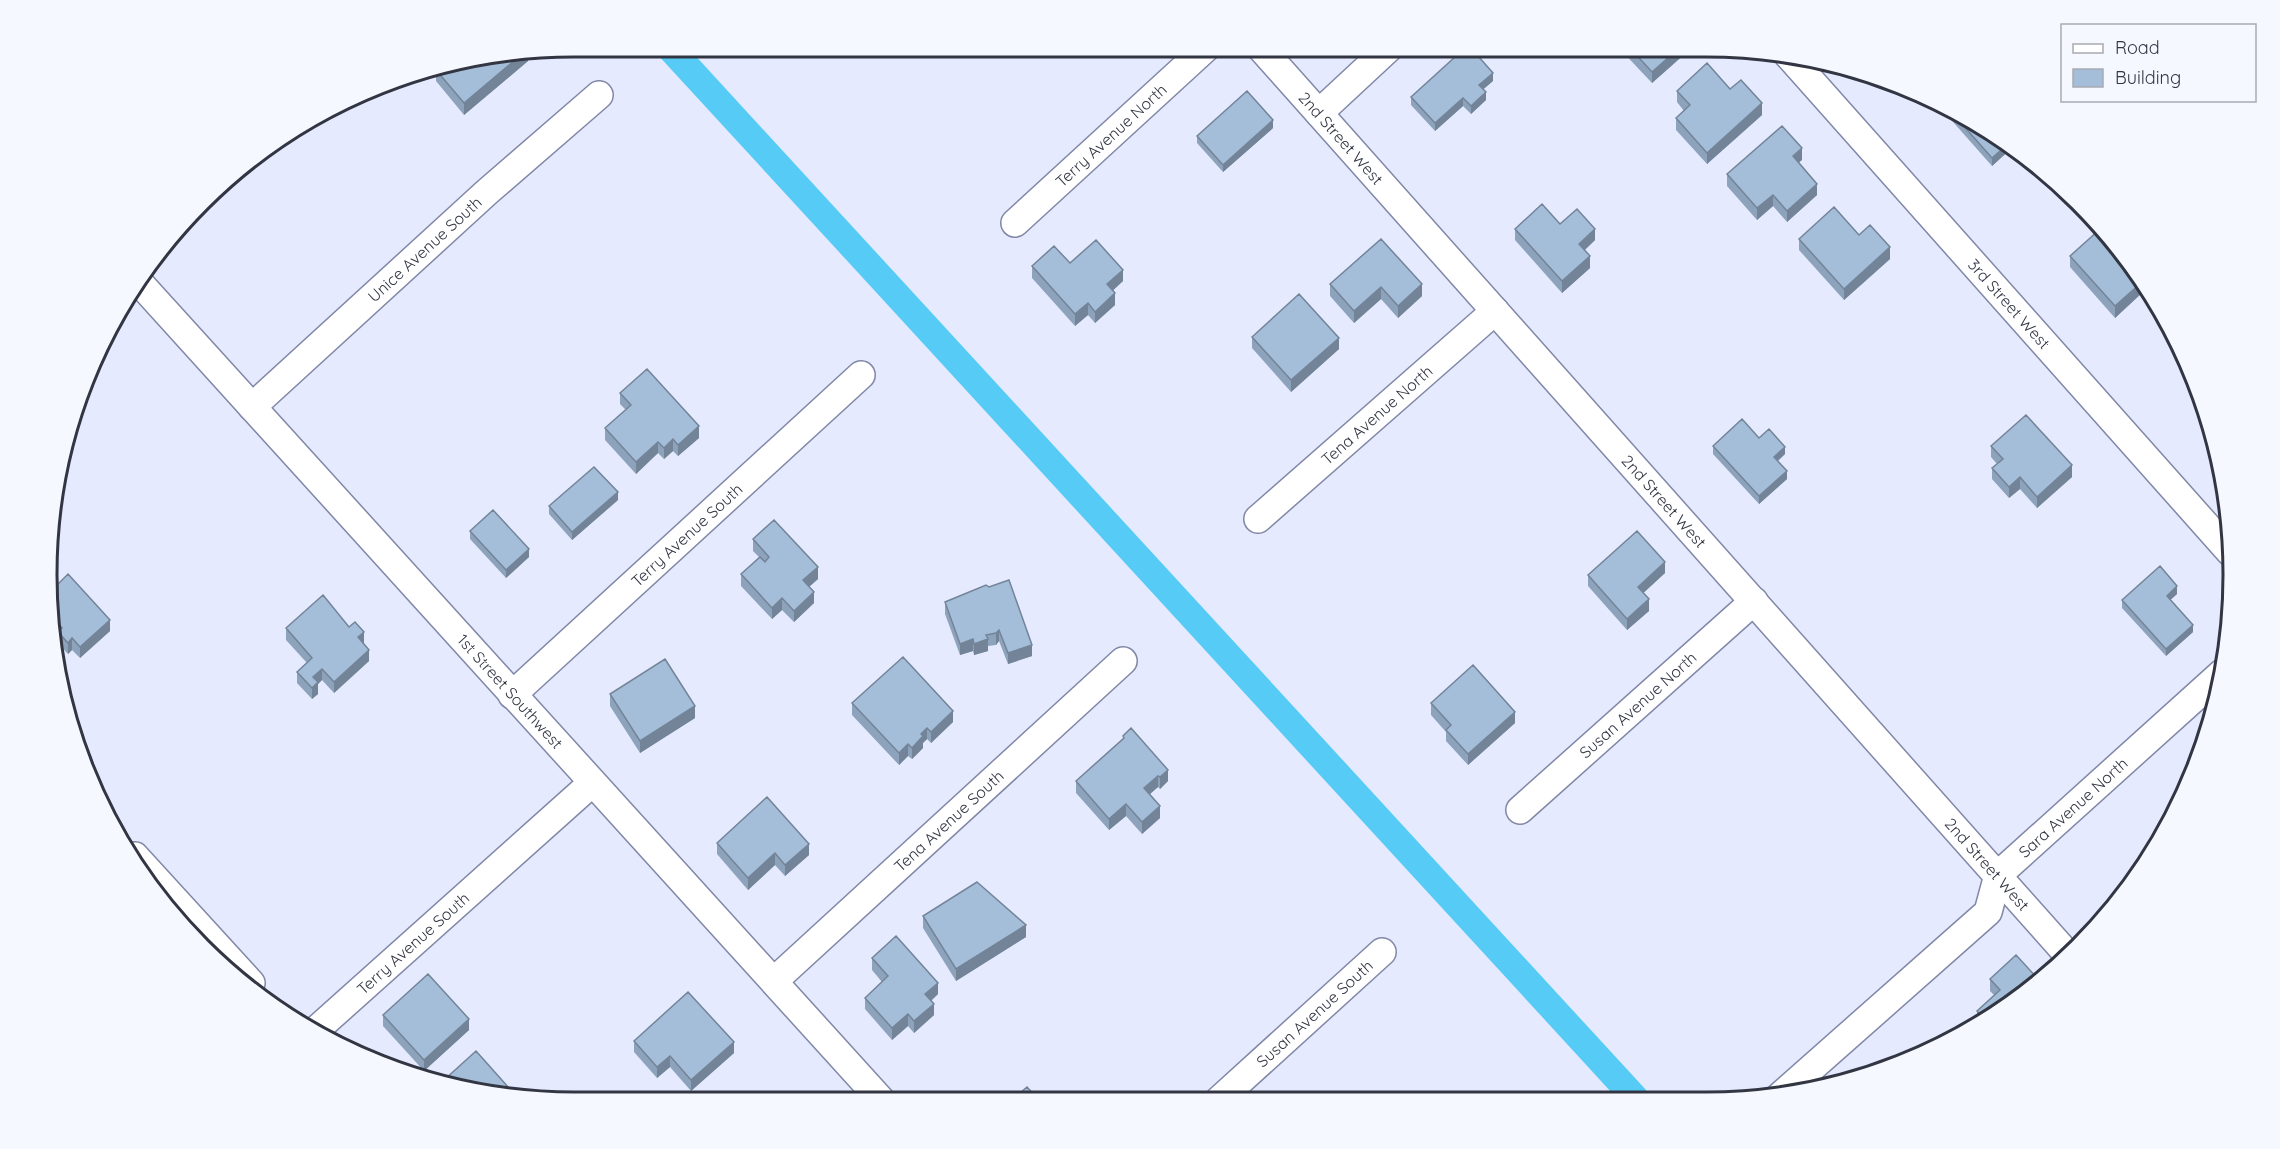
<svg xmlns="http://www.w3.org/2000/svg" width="2280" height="1149" viewBox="0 0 2280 1149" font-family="Quicksand,sans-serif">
<rect width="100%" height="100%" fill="#e5eaff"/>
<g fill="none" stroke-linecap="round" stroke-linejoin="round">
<path stroke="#56cbf5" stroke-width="27" d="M669 47 1635 1098"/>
<defs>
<g id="minor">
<path id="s1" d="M1260 47 2068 955"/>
<path id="s2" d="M1788 55 2230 552"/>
<path d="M1319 113 1390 47"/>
<path id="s3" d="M1015 223 1207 47"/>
<path id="s4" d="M138 281 881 1100"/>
<path id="s5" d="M252 407 487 192 599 95"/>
<path id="s6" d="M1258 519 1495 311"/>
<path id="s7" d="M512 695 861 375"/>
<path id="s8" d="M1520 810 1754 601"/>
<path d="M135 856 251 983"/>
<path id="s9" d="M774 981 1123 661"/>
<path id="s10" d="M316 1030 592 783"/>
<path id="s11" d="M1780 1096 1988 912 1998 875 2222 673"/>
<path id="s12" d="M1219 1100 1382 952"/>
</g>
</defs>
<use href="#minor" stroke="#8187a7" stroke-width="30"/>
<use href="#minor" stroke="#fff" stroke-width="27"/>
</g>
<path fill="#8da3bb" d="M1619 48H1687V52L1652 83Z
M528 54V61L464 115 436 81V70Z
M1493 81 1483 89 1486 100 1471 114 1463 106 1435 131 1411 105V97Z
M1730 89 1762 115 1707 164 1676 130V118L1684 111 1677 102V91Z
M1910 90 1929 97 1922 104Z
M1946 106 2013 147 1992 166 1946 114Z
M1273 128 1223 172 1197 143V136Z
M1802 160 1799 162 1817 195 1787 222 1773 206 1757 220 1727 186V174Z
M1560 224 1595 240 1585 250 1590 268 1562 293 1515 240V229Z
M1859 235 1890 259 1844 300 1799 250V239Z
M1381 239 1422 296 1398 318 1381 299 1354 323 1330 296V284Z
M2070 256 2143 283V292L2115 318 2070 267Z
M1070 263 1123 281 1113 290 1115 305 1095 323 1088 315 1075 326 1032 278V266Z
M1252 337 1339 349 1291 392 1252 348Z
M620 393 699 438 678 456 673 451 664 459 658 453 636 474 605 440V428L626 410 620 404Z
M1759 438 1785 454 1778 461 1787 479 1759 504 1713 454V446Z
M1991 446 2072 477 2037 508 2020 489 2009 498 1992 479V468L1997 464 1991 457Z
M618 500 572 540 549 514V506Z
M470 531 529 557 506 578 470 539Z
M753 539 818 579 809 587 814 603 794 622 782 610 772 619 741 586V574L759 557 753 551Z
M1665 573 1643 593 1649 611 1627 630 1588 586V575Z
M986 585 1032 656 1008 664 999 641 996 645 988 646V651L974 655 973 651 960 655 945 614V602Z
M53 589 110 631 80 658 72 650 68 654 58 643V635L55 632Z
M2177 594 2170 600 2193 632 2166 656 2122 608V600Z
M349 627 364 644 369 661 334 693 322 680 318 684V694L312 699 297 683V672L307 663 286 640V628Z
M610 694 695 718 640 753 610 706Z
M852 703 953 722 931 743 927 739 923 743V748L912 759 908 756 899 765 852 715Z
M1431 703 1515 723 1468 765 1446 741V732L1431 715Z
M1123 736 1168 781 1160 789 1158 787 1150 794 1160 818 1142 834 1126 816 1109 830 1076 793V781L1123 739Z
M717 843 809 855 785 876 775 865 748 890 717 854Z
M923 916 1026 937 956 981 923 928Z
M872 958 938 994 931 1001 934 1015 914 1033 908 1026 892 1040 865 1009V998L882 982 872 970Z
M1990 979 2027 994 1977 1022V1011L1994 995 1990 991Z
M383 1015 469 1030 424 1071 383 1026Z
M634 1041 734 1053 691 1091 670 1067 657 1078 634 1052Z
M444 1080 518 1098 444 1086Z"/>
<path fill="#738498" d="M1679 48H1687V52L1652 83V72Z
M528 54V61L464 115V103L521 55Z
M1493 73V81L1479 93V85Z
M1486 92V100L1471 114V106Z
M1922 95 1929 97 1922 104Z
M1463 98V106L1435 131V123Z
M1762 103V115L1707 164V153Z
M1273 120V128L1223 172V165Z
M2008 144 2013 147 1992 166V158Z
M1802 148V160L1793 167V156Z
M1817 184V195L1787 222V211Z
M1773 195V206L1757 220V208Z
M1595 229V240L1579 255V244Z
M1890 247V259L1844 300V289Z
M1590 256V268L1562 293V281Z
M1123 270V281L1107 296V284Z
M2142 282 2143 283V292L2115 318V306Z
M1422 284V296L1398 318V306Z
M1381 287V299L1354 323V311Z
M1115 293V305L1095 323V312Z
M1088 303V315L1075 326V314Z
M1339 338V349L1291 392V380Z
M699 426V438L678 456V445Z
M673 439V451L664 459V448Z
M658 442V453L636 474V462Z
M1785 447V454L1774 464V457Z
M2072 465V477L2037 508V497Z
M1787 471V479L1759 504V496Z
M2020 477V489L2009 498V487Z
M618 492V500L572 540V532Z
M529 549V557L506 578V570Z
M1665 562V573L1638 598V587Z
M818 567V579L803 592V580Z
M2177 586V594L2167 603V596Z
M814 592V603L794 622V611Z
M782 598V610L772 619V608Z
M1649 599V611L1627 630V619Z
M55 620V632L51 635 52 623Z
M110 620V631L80 658V647Z
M2193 625V632L2166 656V649Z
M999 630V641L996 645V633Z
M364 632V644L358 637Z
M72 638V650L68 654V643Z
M973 639V651L960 655V644Z
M988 639V651L974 655V644Z
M1032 645V656L1008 664V653Z
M369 650V661L334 693V682Z
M322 669V680L318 684V694L312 699V688L313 677Z
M695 706V718L640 753V741Z
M953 711V722L931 743V732Z
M1515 712V723L1468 765V754Z
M927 728V739L923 743V748L912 759V748L921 734Z
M908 744V756L899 765V753Z
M1168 770V781L1160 789V777Z
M1158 776V787L1144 799V788Z
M1126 804V816L1109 830V819Z
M1160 806V818L1142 834V822Z
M809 844V855L785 876V865Z
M775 853V865L748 890V878Z
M1026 925V937L956 981V969Z
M938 983V994L925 1006V994Z
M934 1004V1015L914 1033V1021Z
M908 1014V1026L892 1040V1028Z
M469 1019V1030L424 1071V1060Z
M734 1042V1053L691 1091V1080Z
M670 1056V1067L657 1078V1067Z"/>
<path fill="#a4bdd9" stroke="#738498" stroke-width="1.5" d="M1466 47H1470L1493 73 1479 85 1486 92 1471 106 1463 98 1435 123 1411 97Z
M1630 48H1679L1652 72Z
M521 55 464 103 436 70 437 69Z
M1707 63 1730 89 1741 80 1762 103 1707 153 1676 118 1690 105 1677 91Z
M1247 91 1273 120 1223 165 1197 136Z
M1946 106 2008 144 1992 158Z
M1782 126 1802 148 1793 156 1817 184 1787 211 1773 195 1757 208 1727 174Z
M1542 204 1560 224 1577 209 1595 229 1579 244 1590 256 1562 281 1515 229Z
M1834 207 1859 235 1870 225 1890 247 1844 289 1799 239Z
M2099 230 2114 247 2116 245 2131 266 2130 267 2142 282 2115 306 2070 256Z
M1381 239 1422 284 1398 306 1381 287 1354 311 1330 284Z
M1096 240 1123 270 1107 284 1115 293 1095 312 1088 303 1075 314 1032 266 1054 246 1070 263Z
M1299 294 1339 338 1291 380 1252 337Z
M647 369 699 426 678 445 673 439 664 448 658 442 636 462 605 428 631 405 620 393Z
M2026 415 2072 465 2037 497 2020 477 2009 487 1992 468 2003 459 1991 446Z
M1742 419 1759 438 1769 429 1785 447 1774 457 1787 471 1759 496 1713 446Z
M594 467 618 492 572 532 549 506Z
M493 510 529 549 506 570 470 531Z
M774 520 818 567 803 580 814 592 794 611 782 598 772 608 741 574 760 557 765 562 769 557 753 539Z
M1637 531 1665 562 1638 587 1649 599 1627 619 1588 575Z
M2160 566 2177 586 2167 596 2193 625 2166 649 2122 600Z
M68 574 110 620 80 647 72 638 68 643 58 632 62 628 55 620 52 623 53 589Z
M1009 580 1032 645 1008 653 999 630 996 633 986 635 988 639 974 644 973 639 960 644 945 602 986 585 989 587Z
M323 595 349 627 355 622 364 632 358 637 369 650 334 682 322 669 313 677 318 682 312 688 297 672 312 658 286 628Z
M903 657 953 711 931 732 927 728 921 734 923 736 912 748 908 744 899 753 852 703Z
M665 659 695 706 640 741 610 694Z
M1473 665 1515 712 1468 754 1446 730 1451 725 1431 703Z
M1131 728 1168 770 1160 777 1158 776 1144 788 1160 806 1142 822 1126 804 1109 819 1076 781 1124 738 1123 736Z
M767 797 809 844 785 865 775 853 748 878 717 843Z
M977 882 1026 925 956 969 923 916Z
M896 936 938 983 925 994 934 1004 914 1021 908 1014 892 1028 865 998 888 976 872 958Z
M2016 955 2040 981 2027 994 1984 1018 1977 1011 2000 990 1990 979Z
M428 974 469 1019 424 1060 383 1015Z
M688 992 734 1042 691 1080 670 1056 657 1067 634 1041Z
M1949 1034 1951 1037 1935 1046Z
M476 1051 518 1098 450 1086 444 1080Z
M1027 1087 1039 1100H1012Z"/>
<g text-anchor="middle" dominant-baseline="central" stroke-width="6" stroke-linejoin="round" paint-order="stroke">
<g font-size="16" fill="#323542" stroke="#f6f8ff">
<text stroke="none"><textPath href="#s3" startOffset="130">Terry Avenue North</textPath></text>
<text stroke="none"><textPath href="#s1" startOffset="122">2nd Street West</textPath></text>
<text stroke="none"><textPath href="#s5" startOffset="234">Unice Avenue South</textPath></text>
<text stroke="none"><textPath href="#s2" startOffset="333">3rd Street West</textPath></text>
<text stroke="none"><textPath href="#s6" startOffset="158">Tena Avenue North</textPath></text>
<text stroke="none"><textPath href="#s1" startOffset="608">2nd Street West</textPath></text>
<text stroke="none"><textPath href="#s7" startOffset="237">Terry Avenue South</textPath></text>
<text stroke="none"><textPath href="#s4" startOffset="554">1st Street Southwest</textPath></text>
<text stroke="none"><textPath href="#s8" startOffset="158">Susan Avenue North</textPath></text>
<text stroke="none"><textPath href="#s11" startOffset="417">Sara Avenue North</textPath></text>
<text stroke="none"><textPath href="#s9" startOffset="237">Tena Avenue South</textPath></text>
<text stroke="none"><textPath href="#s1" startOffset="1094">2nd Street West</textPath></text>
<text stroke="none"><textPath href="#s10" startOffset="130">Terry Avenue South</textPath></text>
<text stroke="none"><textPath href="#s12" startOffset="129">Susan Avenue South</textPath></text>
</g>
</g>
<path d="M0 0H2280V1149H0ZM574 57H1706A517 517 0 0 1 2223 574V575A517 517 0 0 1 1706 1092H574A517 517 0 0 1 57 575V574A517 517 0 0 1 574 57Z" fill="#f6f8ff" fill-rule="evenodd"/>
<path fill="none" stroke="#323542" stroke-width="3" d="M574 57H1706A517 517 0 0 1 2223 574V575A517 517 0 0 1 1706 1092H574A517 517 0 0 1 57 575V574A517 517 0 0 1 574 57Z"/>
<rect x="2061" y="24" width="195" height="78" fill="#f6f8ff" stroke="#a8aab3" stroke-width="1.5"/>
<rect x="2073" y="44" width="30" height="9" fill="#ffffff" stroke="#a8aab3" stroke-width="1.5"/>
<text x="2115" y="54" font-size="18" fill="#323542">Road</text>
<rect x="2073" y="69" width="30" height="18" fill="#a4bdd9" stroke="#a8aab3" stroke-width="1.5"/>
<text x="2115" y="84" font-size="18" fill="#323542">Building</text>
</svg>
